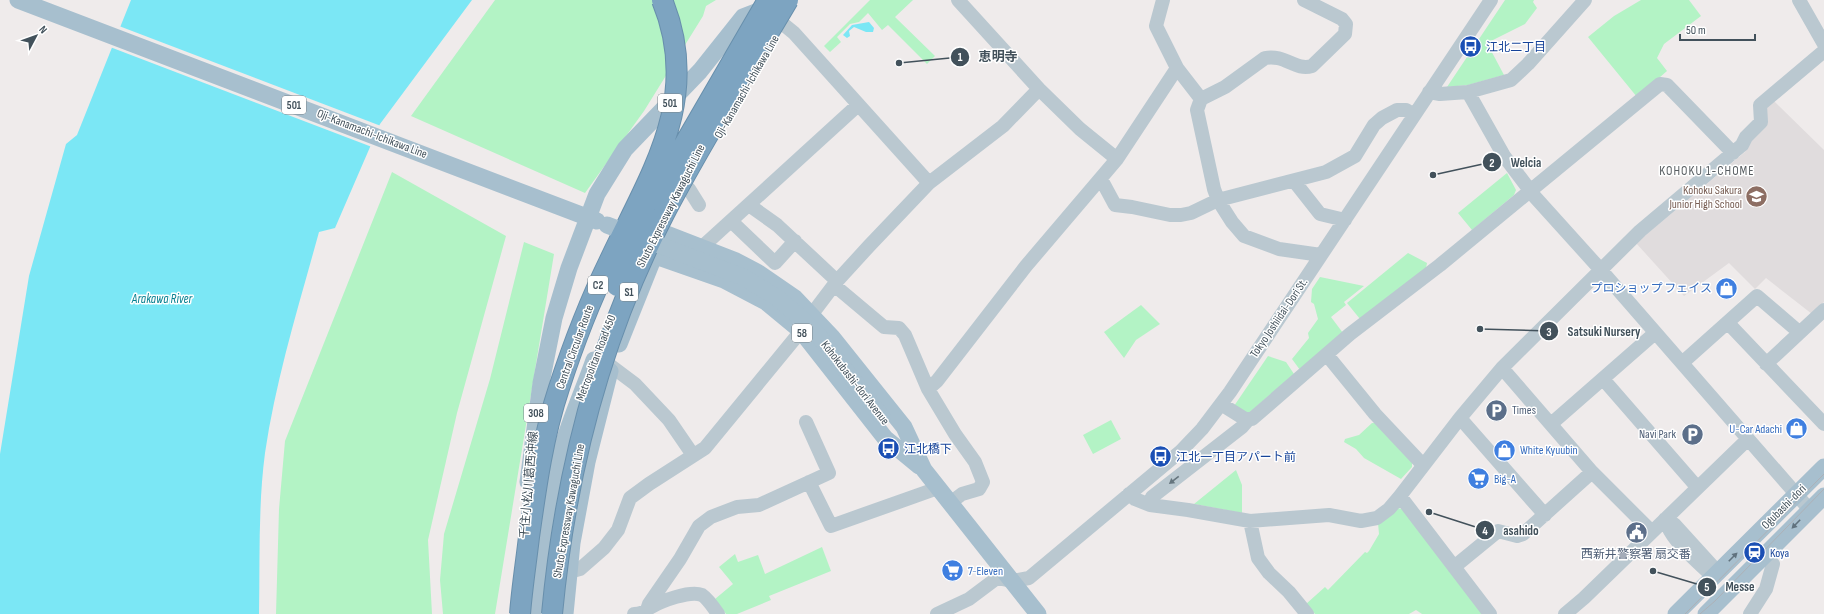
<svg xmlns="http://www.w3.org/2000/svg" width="1824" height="614" viewBox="0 0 1824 614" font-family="'Sofia Sans Condensed','Noto Sans JP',sans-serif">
<rect width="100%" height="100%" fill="#efebeb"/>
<path fill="#e0dcdd" d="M1774 101 1824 150V302L1812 314 1766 278 1755 289 1729 263 1684 296 1636 243 1745 152 1765 108Z"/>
<path fill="#b3f3c5" d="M495 0H716L706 6 703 16 644 111 585 193 411 116Z
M870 0H913L895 17 935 56 927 64 888 25 882 30 868 13 859 22 850 24 837 37 841 42 830 52 824 46Z
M1505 0H1534L1533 2 1537 8 1525 24 1487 43 1504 75 1468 85 1447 87Z
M1641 0H1689L1701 16 1664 44 1657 58 1667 71 1637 97 1588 37 1614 16Z
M392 172 506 236 457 413 428 540 432 614H276L279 509 285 441Z
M1507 173 1516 190 1514 195 1472 230 1458 213Z
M524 242 554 254 495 614H443L440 580 444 534 490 379Z
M1408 253 1427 263 1426 268 1360 319 1347 303Z
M1320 277 1364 286 1344 302 1346 305 1331 317 1343 333 1300 370 1292 359 1309 338 1308 333 1318 319 1314 304 1311 302 1312 289Z
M1141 305 1160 324 1136 340 1124 358 1104 332Z
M1268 356 1286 362 1294 374 1249 413H1244L1234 406Z
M1111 420 1121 439 1093 454 1083 435Z
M1372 423H1375L1412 462V467L1401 479 1364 458 1356 449 1344 442 1345 439 1359 435Z
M1236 470 1242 485V513L1194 504Z
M1397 508 1403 509 1483 614H1422L1416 610 1409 614H1315L1306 604 1325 587 1328 590 1365 552 1367 553 1369 551 1379 534 1378 523Z
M822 547 831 571 769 596 771 600 737 614H726L715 599 733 584 719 567 735 554 738 562 758 555 765 574Z"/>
<path fill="#7be7f5" d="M131 0H472L380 124 335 228 319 232C299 305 276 378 265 453 258 506 260 561 259 614H0V454L29 276 66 144 77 135Z
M869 22 874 28 873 32H866L854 27 849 31 850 36 847 38 843 35 852 25Z"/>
<path fill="#efebeb" d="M119 26 381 126 372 147 110 47Z"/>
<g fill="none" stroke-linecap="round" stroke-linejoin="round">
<path stroke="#bac8d0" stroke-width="14" d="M958 0 1039 89 1080 129 1117 159
M1163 0 1156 26 1177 68 1201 99 1197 110 1214 189 1218 200 1232 222 1244 236 1279 249 1321 255
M1799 0 1824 44
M783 24 794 33 929 183 1003 126 1039 89
M1429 92 1440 94 1468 92 1504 156 1535 197 1600 269 1810 510
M1468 92 1511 80 1528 64 1585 0
M1201 99 1225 87 1265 58C1285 54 1295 71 1312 66L1345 34 1346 24 1342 19 1304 0
M1101 179 1115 205 1132 207 1170 215H1181L1191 213 1218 200 1326 172 1355 156 1374 125 1382 118 1397 110H1406L1414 115
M1294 181 1320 214 1345 220
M689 189 699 205
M749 205 777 225 837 281
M731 221 775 263 795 241
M701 248 858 105
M834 285 884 327 899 328 905 335 928 389 955 434 975 462 983 482 979 489 962 494 950 503
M812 314 837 281 869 246 929 183
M1728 323 1824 424
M1327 355 1375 414 1423 465
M1682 363 1757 296 1799 332
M1766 364 1824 310
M611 366 635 384 669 420 693 455
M1502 368 1592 472 1652 532
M1603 379 1697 487
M928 389 937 381 1026 266 1117 159 1177 68
M1221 404 1245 419H1252L1350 334 1440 265 1660 84 1667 85 1733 153
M1460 418 1545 515
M1551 424 1655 333
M809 482 831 526 938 488
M1129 494 1135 499 1150 505 1188 510 1250 521 1329 515 1361 521 1377 518 1389 509 1400 496
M1150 505 1152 497 1242 427 1248 420
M1665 519 1674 524 1714 568 1715 575 1709 573C1693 557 1671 541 1665 519Z
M1250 521 1258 558 1269 573 1289 592 1307 614
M1454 567 1498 531 1517 536 1523 534 1592 472
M569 572 580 569 604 548 618 530 630 498 649 484 705 448 801 331
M647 610 649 604 680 559 699 526 711 517 737 507 759 505 829 473 806 422
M634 614C642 614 645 611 651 607 662 601 690 590 702 595 708 599 714 608 718 614
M937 614 969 599 997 578 1012 581 1029 578 1181 451 1202 429 1230 392 1491 0
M1490 614 1400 496 1460 418 1502 368 1640 231 1742 145 1746 137 1761 122 1760 105 1824 51
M1565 614 1584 598 1748 439
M1750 614 1766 589 1773 564 1766 555"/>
<path stroke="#a7bfce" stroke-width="17" d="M18 0 597 221
M651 228 736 261 757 272 795 298 832 337 904 427 924 470
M644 252 724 280 766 302 801 331 885 438 919 466
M619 344 655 254
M917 461 1038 614
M528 482 541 383 554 318 569 268 597 194 625 149 700 71 743 17 756 12 770 17
M537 614C541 558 548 503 562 449 570 419 584 389 594 360
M565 614 572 543 587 462 610 371
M1676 614 1824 467
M1706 614 1824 496"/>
<path stroke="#adb1b7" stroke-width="1" d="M1685 614 1824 474
M1700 614 1715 601 1824 489"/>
<defs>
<path id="highway-bridge" d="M652 200 768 0
M617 286 646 214
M520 614C522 588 526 563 529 537 536 487 543 436 559 388 573 345 589 303 609 262 650 174 703 99 662 0
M552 614C565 475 600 338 664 214 702 141 746 71 788 0"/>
</defs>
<use href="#highway-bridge" stroke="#688fac" stroke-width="22" stroke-linecap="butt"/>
<path stroke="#a7bfce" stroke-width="17" d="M607 225 743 277 776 297 800 317 818 335 882 417"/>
<use href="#highway-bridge" stroke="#7da4c1" stroke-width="20"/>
</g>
<defs><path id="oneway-solid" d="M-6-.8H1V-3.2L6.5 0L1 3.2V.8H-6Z"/></defs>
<use fill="#66757e" href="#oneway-solid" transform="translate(1174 480) rotate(142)"/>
<g fill="#60727e">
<use href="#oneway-solid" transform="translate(1796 524) rotate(134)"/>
<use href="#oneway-solid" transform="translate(1733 557) rotate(-45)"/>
</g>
<defs>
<symbol id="bus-disc" viewBox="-11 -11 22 22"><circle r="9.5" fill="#1a4fb4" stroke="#fff"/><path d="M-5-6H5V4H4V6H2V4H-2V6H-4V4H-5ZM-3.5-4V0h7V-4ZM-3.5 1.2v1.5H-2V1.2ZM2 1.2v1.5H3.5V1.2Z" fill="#fff"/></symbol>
<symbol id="school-disc" viewBox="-11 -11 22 22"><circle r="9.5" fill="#8d6e63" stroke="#fff"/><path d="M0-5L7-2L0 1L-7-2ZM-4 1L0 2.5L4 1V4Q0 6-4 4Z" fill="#fff"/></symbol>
<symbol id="shop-disc" viewBox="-11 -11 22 22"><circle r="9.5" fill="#3f7fe0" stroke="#fff"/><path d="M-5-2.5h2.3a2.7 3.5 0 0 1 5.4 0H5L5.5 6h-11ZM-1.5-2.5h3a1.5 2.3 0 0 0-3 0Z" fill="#fff"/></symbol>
<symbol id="parking-disc" viewBox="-11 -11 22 22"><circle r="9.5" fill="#5c6f8a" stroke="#fff"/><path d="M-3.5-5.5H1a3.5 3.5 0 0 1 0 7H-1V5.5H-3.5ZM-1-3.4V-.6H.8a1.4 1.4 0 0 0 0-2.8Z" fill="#fff"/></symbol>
<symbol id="supermarket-disc" viewBox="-11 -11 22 22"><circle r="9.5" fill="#3f7fe0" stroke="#fff"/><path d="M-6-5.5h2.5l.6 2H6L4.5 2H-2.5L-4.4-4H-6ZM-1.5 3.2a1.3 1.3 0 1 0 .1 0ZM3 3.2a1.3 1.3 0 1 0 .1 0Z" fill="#fff"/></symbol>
<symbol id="civic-disc" viewBox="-11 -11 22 22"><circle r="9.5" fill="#5c6f8a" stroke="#fff"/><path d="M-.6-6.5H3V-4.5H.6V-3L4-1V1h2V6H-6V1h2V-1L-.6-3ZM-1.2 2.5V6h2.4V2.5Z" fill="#fff"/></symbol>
<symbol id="station-disc" viewBox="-11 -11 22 22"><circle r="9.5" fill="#1a4fb4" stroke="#fff"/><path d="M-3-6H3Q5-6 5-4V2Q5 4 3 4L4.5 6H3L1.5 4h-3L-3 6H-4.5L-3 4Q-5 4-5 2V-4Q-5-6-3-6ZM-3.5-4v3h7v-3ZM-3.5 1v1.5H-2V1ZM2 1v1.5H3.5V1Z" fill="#fff"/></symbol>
</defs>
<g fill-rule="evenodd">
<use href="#bus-disc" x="1458" y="34" width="25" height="25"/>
<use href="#school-disc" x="1744" y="184" width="25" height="25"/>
<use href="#shop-disc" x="1714" y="276" width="25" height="25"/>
<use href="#parking-disc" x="1484" y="398" width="25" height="25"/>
<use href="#shop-disc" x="1784" y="416" width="25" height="25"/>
<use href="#parking-disc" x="1680" y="422" width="25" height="25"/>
<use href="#bus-disc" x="876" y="436" width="25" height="25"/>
<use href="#shop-disc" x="1492" y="438" width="25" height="25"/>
<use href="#bus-disc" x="1148" y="444" width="25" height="25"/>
<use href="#supermarket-disc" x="1466" y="466" width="25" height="25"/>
<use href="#civic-disc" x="1624" y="520" width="25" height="25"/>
<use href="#station-disc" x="1742" y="540" width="25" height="25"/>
<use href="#supermarket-disc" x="940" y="558" width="25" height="25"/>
</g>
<g text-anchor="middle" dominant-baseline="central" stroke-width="3" stroke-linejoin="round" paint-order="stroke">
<g fill="#fff" stroke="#7b858c" stroke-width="1">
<rect x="658" y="94" width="24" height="18" rx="3"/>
<rect x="282" y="96" width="24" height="18" rx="3"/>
<rect x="588" y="276" width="20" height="18" rx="3"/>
<rect x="620" y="283" width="18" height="18" rx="3"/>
<rect x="792" y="324" width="20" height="18" rx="3"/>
<rect x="524" y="404" width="24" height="18" rx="3"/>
</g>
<g font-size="11" font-weight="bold" fill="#42515b">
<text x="670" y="103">501</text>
<text x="294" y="105">501</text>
<text x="598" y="285">C2</text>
<text x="629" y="292">S1</text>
<text x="802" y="333">58</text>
<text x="536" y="413">308</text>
</g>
<g font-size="12" fill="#164399" stroke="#fff" text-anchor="start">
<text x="1486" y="47">江北二丁目</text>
<text x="904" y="449">江北橋下</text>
<text x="1176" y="457">江北一丁目アパート前</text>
<text x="1770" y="553">Koya</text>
</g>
<g font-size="12" fill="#42515b" stroke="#fff">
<text transform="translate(747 87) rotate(-60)">Oji-Kanamachi-Ichikawa Line</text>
<text transform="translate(372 134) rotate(21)">Oji-Kanamachi-Ichikawa Line</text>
<text transform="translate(671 206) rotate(-63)">Shuto Expressway Kawaguchi Line</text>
<text transform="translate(1279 318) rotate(-56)">Tokyo Joshiidai-Dori St.</text>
<text transform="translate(575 347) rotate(-70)">Central Circular Route</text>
<text transform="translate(596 358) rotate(-69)">Metropolitan Road 450</text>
<text transform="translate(855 383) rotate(52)">Kohokubashi-dori Avenue</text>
<text transform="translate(529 485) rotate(-85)">千住小松川葛西沖線</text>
<text transform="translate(1784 507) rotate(-45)">Ogubashi-dori</text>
<text transform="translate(569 511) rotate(-80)">Shuto Expressway Kawaguchi Line</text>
</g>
<g font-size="12" fill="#785e54" stroke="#fff" text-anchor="end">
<text x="1742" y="190">Kohoku Sakura<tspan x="1742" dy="14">Junior High School</tspan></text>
</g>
<g font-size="12" fill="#366cbe" stroke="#fff" text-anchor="start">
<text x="1712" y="288" text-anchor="end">プロショップ フェイス</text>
<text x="1782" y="429" text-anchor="end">U-Car Adachi</text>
<text x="1520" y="450">White Kyuubin</text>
<text x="1494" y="479">Big-A</text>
<text x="968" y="571">7-Eleven</text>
</g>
<g font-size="12" fill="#4e5e75" stroke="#fff" text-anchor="start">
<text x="1512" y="410">Times</text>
<text x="1676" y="434" text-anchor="end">Navi Park</text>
<text x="1636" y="554" text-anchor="middle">西新井警察署 扇交番</text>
</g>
<g font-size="13" letter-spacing="1" fill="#575d61" stroke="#fff">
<text x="1707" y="171">KOHOKU 1-CHOME</text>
</g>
<g font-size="13" font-style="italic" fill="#037f8f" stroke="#fff">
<text x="162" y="299">Arakawa River</text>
</g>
</g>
<path fill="none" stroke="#42515b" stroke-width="1.5" d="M899 63L960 57M1433 175L1492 162M1480 329L1549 331M1429 512L1485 530M1653 571L1707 587"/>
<g fill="#42515b" stroke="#fff" stroke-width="1.5">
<circle cx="899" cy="63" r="4"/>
<circle cx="1433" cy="175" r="4"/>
<circle cx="1480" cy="329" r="4"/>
<circle cx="1429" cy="512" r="4"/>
<circle cx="1653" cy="571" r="4"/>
<circle cx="960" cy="57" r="10"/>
<circle cx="1492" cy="162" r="10"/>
<circle cx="1549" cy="331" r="10"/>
<circle cx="1485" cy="530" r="10"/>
<circle cx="1707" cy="587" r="10"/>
</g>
<g font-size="12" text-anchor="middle" font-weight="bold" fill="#fff">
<text x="960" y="61">1</text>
<text x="1492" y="167">2</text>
<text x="1549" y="336">3</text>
<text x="1485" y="535">4</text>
<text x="1707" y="591">5</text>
</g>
<g font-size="13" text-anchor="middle" font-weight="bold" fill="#42515b" stroke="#fff" stroke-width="3" stroke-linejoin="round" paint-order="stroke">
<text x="998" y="61">恵明寺</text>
<text x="1526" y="167">Welcia</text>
<text x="1604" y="336">Satsuki Nursery</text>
<text x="1521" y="535">asahido</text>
<text x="1740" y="591">Messe</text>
</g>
<g transform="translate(36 36) rotate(49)" stroke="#ffffff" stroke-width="3" paint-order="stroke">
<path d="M0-3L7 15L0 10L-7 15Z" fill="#42515b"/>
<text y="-6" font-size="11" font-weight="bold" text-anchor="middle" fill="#42515b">N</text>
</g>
<path d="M1680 34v6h75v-6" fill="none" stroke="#42515b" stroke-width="2"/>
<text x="1686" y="34" font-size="12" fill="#42515b" stroke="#ffffff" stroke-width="3" paint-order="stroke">50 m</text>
</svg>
